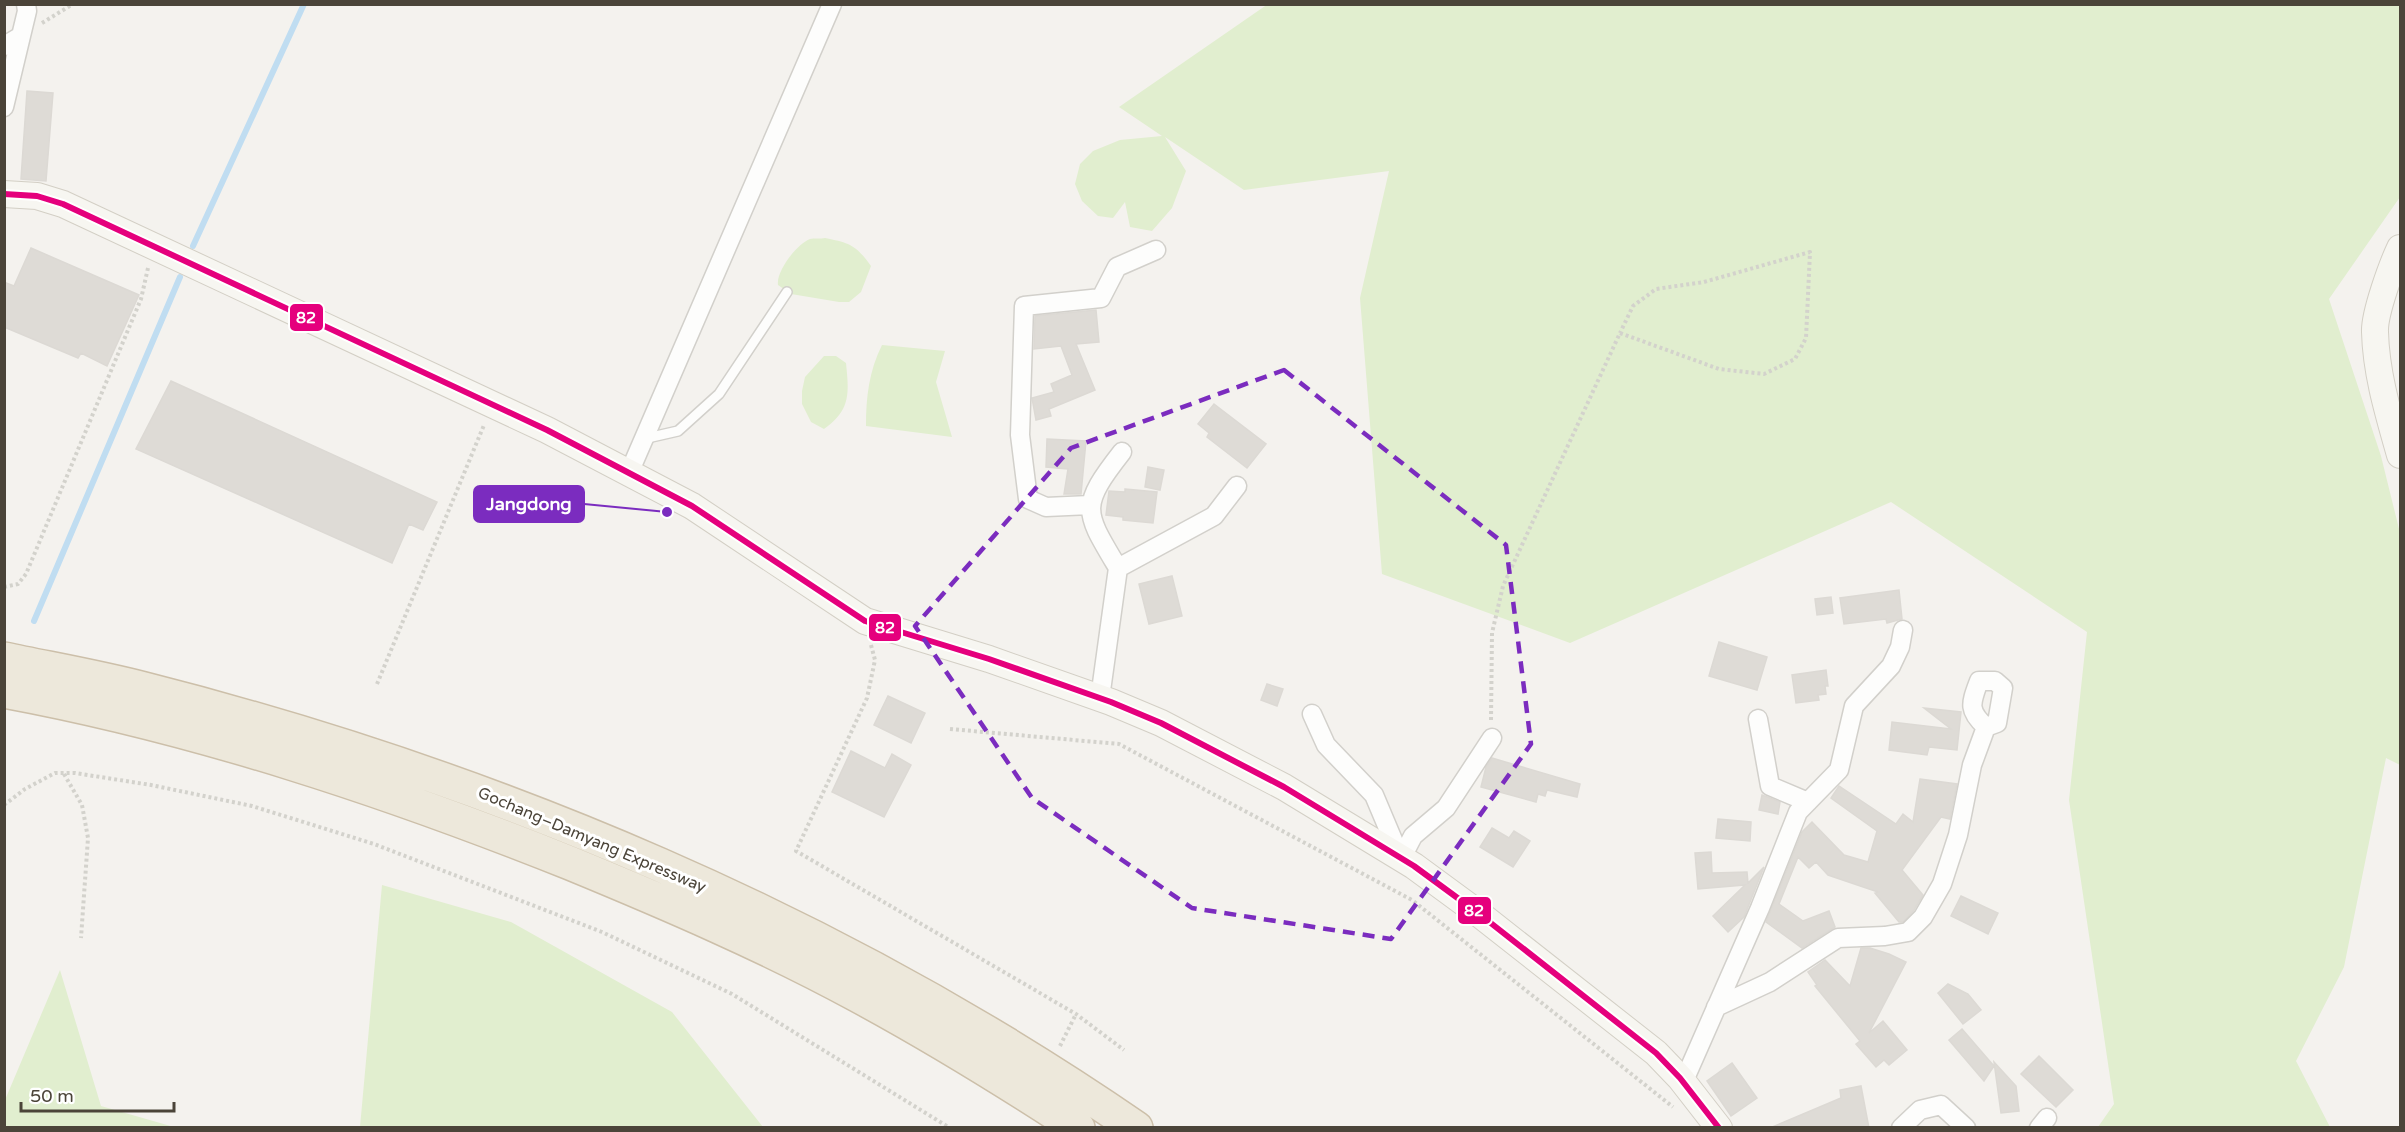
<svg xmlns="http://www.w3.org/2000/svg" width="2405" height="1132" viewBox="0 0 2405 1132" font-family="'Varela Round',sans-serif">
<rect width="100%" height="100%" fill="#f4f2ee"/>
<path fill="#e1eecf" d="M1268 4 2400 5V197L2329 299 2381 456 2400 533V765L2386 758 2344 967 2296 1061 2330 1127H2098L2114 1104 2069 800 2087 632 1891 502 1570 643 1382 574 1360 298 1389 171 1244 190 1165 137 1186 171 1172 208 1152 231 1130 227 1125 202 1113 218 1098 216 1082 201 1075 184 1080 164 1093 151 1120 140 1162 136 1119 107Z
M825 238C850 243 856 245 871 266L861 292 849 302H839L791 294 778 285C776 271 797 244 810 239 814 238 821 239 825 238Z
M882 345 945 351 936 382 952 437 866 426C866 397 869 371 882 345Z
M824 356H836L846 363C849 393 851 410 824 429L811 422 802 404V391L805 377Z
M382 885 511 922 672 1012 763 1127H360Z
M60 970 101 1106 174 1127H5V1100Z"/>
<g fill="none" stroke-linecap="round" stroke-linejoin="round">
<path stroke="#c0ddf1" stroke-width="6" d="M193 246 304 4
M34 621 180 277"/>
</g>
<path fill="#dedbd6" stroke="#dcd9d4" stroke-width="1.5" d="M27 91 53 93 46 181 21 179Z
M31 248 139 295 107 366 81 353 78 358 4 327V282L14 286Z
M1096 310 1099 342 1076 344 1095 390 1049 409 1051 416 1036 420 1032 398 1054 392 1051 384 1072 375 1061 346 1034 349 1035 316Z
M171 381 437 502 423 530 409 524 392 563 136 449Z
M1214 404 1266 444 1247 468 1207 437 1209 433 1198 424Z
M1047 439 1086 441 1081 494H1064L1068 469 1046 467Z
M1148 467 1164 470 1160 490 1145 487Z
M1125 489 1157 492 1153 523 1123 520V517L1106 515 1109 491 1125 492Z
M1172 576 1182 616 1149 624 1139 584Z
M1899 590 1902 619 1887 623 1886 619 1844 624 1840 598Z
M1831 597 1833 613 1817 615 1815 599Z
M1719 642 1767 657 1757 690 1709 676Z
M1826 670 1828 686H1825L1826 694 1818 695 1819 700 1796 703 1792 675Z
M1267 684 1283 689 1277 706 1261 700Z
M888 696 925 713 911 743 874 725Z
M1924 708 1961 712 1957 750 1929 747 1927 755 1889 750 1892 722 1951 729Z
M851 751 885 768 892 754 911 765 884 817 832 792Z
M1492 758 1580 784 1577 797 1547 790 1545 796 1538 794 1536 802 1481 787 1486 767Z
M1920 779 1957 784 1950 819 1941 817 1902 870 1923 895 1914 910 1903 922H1899L1875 893 1878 892 1828 875 1816 862 1809 868 1798 857 1779 904 1803 921 1829 911 1835 927 1802 948 1766 922 1802 832 1812 822 1844 855 1868 862 1877 831 1831 798 1839 786 1896 824 1903 814 1913 822Z
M1762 795 1780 802 1778 814 1759 810Z
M1718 819 1751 822 1750 841 1716 838Z
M1492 828 1509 838 1514 831 1530 841 1513 867 1480 847Z
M1711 852 1712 873 1747 872 1748 883 1764 867 1744 917 1728 932 1713 916 1745 885 1698 889 1695 853Z
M1961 896 1998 913 1988 934 1951 916Z
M1861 948H1870L1889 954 1906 962 1869 1033 1883 1021 1907 1050 1889 1065 1884 1060 1876 1067 1856 1044 1860 1041 1815 986 1817 985 1808 972 1825 960 1850 986Z
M1948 984 1968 994 1981 1010 1963 1024 1938 993Z
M1962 1029 1994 1066 1984 1081 1949 1040Z
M2039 1056 2073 1090 2056 1107 2021 1074Z
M1994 1062 2016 1086 2019 1111 2001 1113Z
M1732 1063 1757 1098 1731 1116 1707 1081Z
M1861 1086 1869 1128H1770L1841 1098 1840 1090Z"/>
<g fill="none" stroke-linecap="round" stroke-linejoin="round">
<defs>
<path id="lane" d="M643 439 678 431 719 394 787 292"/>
<path id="street" d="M21 36 27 11 26 4
M4 46 21 36 4 107
M629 473 832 4
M1090 505 1046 507 1028 499 1020 435 1024 306 1101 298 1117 267 1156 250
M1118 568C1084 511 1079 507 1122 452
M1100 698 1118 568 1214 516 1237 486
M1312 714 1326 745 1374 795 1401 859
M1758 719 1770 786 1808 802
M1401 859 1413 836 1446 808 1492 738
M1716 1007 1770 982 1838 938 1885 936 1908 932 1923 917 1942 884 1958 835 1972 765 1986 727 1997 723 2003 688 1995 681H1979C1971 703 1967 710 1986 727
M1683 1083 1760 908 1798 812 1839 770 1854 706 1891 666 1900 647 1903 630
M1901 1128 1920 1110 1941 1105 1966 1128
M2039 1128 2047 1118"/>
<path id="secondary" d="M4 194 37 196 63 204 547 430 692 506 865 621 989 659 1111 702 1161 723 1284 787 1414 866 1478 913 1656 1053 1680 1078 1719 1128
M2400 248C2392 265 2374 314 2375 332 2376 374 2389 416 2400 455"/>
<path id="highway" d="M4 659C51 669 98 677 144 689 495 778 837 922 1136 1128
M4 691C198 727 387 790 570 863 667 903 765 945 857 995 933 1036 1006 1081 1078 1128"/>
</defs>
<use href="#lane" stroke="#d2d0cb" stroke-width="12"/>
<use href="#street" stroke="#d2d0cb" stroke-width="21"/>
<use href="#secondary" stroke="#d3cfc5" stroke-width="28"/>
<use href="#highway" stroke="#ccbfa9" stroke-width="36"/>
<path stroke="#d3d2cc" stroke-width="4" stroke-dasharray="3 3" stroke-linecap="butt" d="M42 23 73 4
M4 587 18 584 26 574 141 299 148 268
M871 645 875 660 867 698 796 851 1076 1014 1124 1050
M377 684 484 425
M1491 720 1492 633 1503 586 1620 333 1719 369 1764 374 1795 359 1806 338 1810 252 1704 282 1656 289 1633 306 1620 333
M950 729 1119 744 1412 900 1673 1107
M64 774 82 805 88 838 81 938
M4 805 25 789 55 773H75L151 785 252 806 374 844 602 932 732 994 950 1128
M1060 1046 1076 1014"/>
<use href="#lane" stroke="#fdfdfc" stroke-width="9"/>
<use href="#street" stroke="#fdfdfc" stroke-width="18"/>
<use href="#secondary" stroke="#f7f6f1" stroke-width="26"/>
<use href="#highway" stroke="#ede8db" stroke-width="33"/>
<defs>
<path id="bus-1" d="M4 194 37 196 63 204 547 430 692 506 865 621 989 659 1111 702 1161 723 1284 787 1414 866 1478 913 1656 1053 1680 1078 1719 1128"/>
</defs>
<use href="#bus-1" stroke="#fff" stroke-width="10"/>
<use href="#bus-1" stroke="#e5007d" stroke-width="6"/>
</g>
<path fill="none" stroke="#7b2cbf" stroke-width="4.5" stroke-dasharray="12 8" stroke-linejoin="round" d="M1284 370 1506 545 1531 744 1391 939 1192 908 1032 798 915 626 1071 448Z"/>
<g text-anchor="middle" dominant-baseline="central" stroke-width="6" stroke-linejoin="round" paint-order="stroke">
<g font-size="16" fill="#4b4439" stroke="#fff">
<text transform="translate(592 840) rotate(23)">Gochang–Damyang Expressway</text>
</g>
</g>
<path fill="none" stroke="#7b2cbf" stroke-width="2" d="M667 512L584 504"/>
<circle fill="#7b2cbf" stroke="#fff" stroke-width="2" cx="667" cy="512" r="6"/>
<rect fill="#7b2cbf" stroke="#7b2cbf" stroke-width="2" x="474" y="486" width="110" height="36" rx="6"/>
<g font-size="18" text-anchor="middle" font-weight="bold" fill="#fff">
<text x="529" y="510">Jangdong</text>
</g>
<g stroke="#fff" stroke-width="2">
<rect x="289" y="303" width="35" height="29" rx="6" fill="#e5007d"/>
<rect x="868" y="613" width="34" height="29" rx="6" fill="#e5007d"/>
<rect x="1457" y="896" width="35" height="29" rx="6" fill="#e5007d"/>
</g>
<g font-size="16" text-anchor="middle" font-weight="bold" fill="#fff">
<text x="306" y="323">82</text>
<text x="885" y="633">82</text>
<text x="1474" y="916">82</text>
</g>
<rect width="2405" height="1132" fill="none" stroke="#4b4439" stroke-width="12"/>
<path d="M21 1102v9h153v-9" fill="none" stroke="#4b4439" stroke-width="3"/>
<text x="30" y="1102" font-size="18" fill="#4b4439" stroke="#ffffff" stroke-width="4.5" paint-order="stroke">50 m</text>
</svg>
